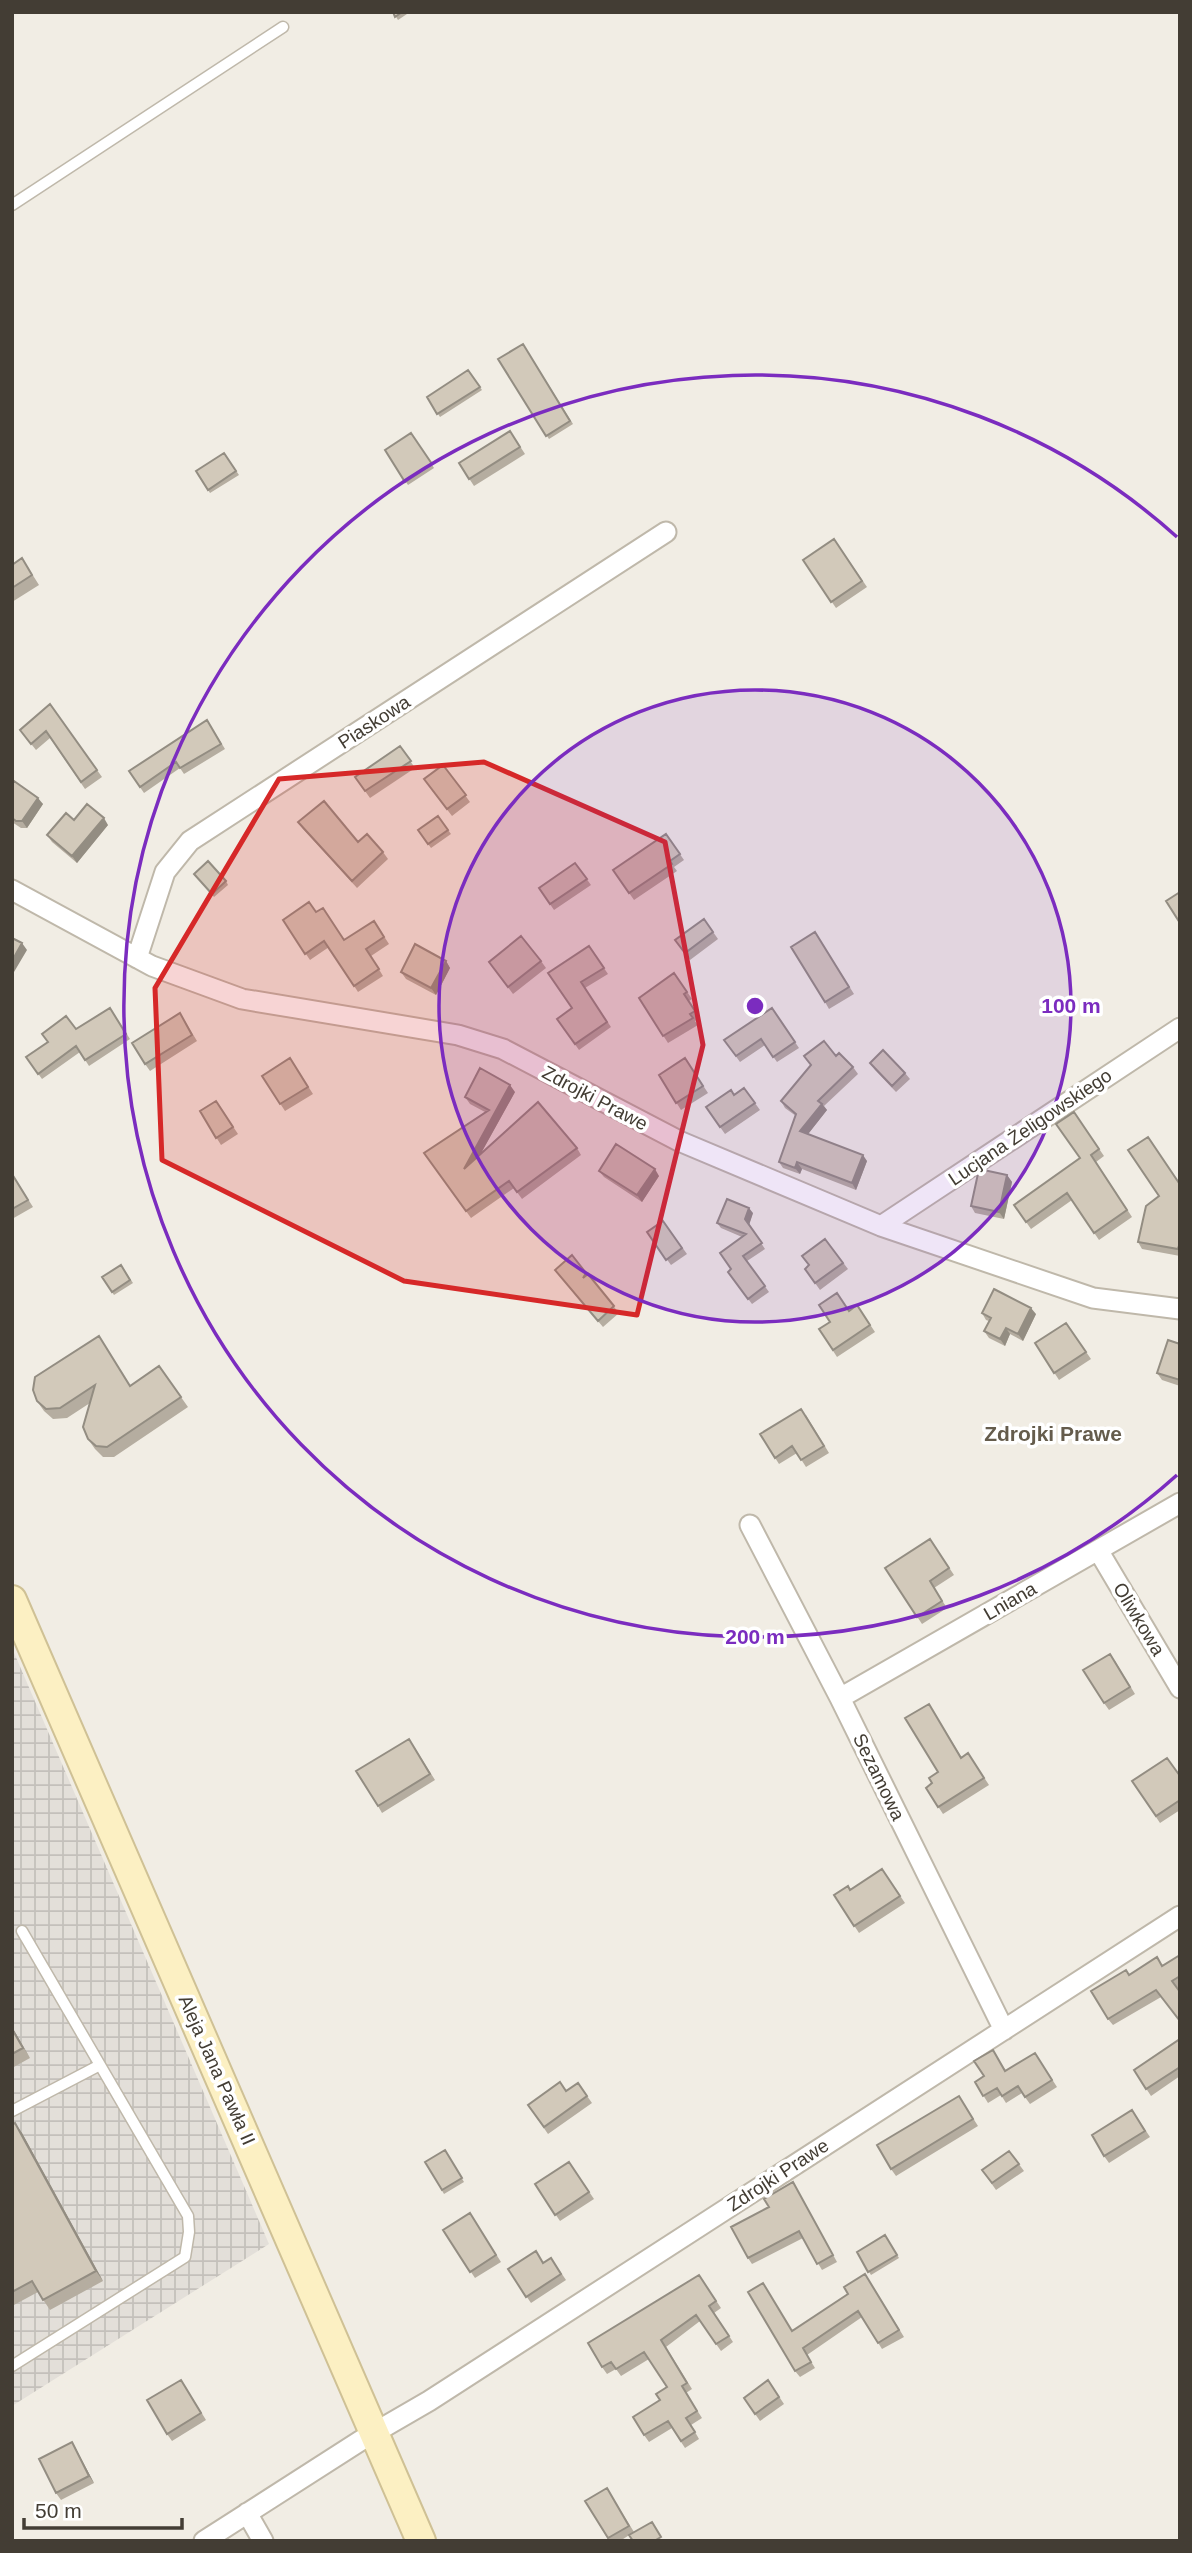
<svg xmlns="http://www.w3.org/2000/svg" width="1192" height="2553" viewBox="0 0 1192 2553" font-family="Helvetica,sans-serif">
<defs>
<pattern id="industrial-grid" width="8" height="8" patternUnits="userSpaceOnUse" patternTransform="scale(1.75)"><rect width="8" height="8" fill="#e3dfd9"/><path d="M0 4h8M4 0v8" fill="none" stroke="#c4c0bb"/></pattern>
</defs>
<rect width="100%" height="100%" fill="#f1ede4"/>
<path fill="url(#industrial-grid)" d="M12 1648 269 2244 12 2406Z"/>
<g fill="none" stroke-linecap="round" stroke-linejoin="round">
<defs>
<path id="service" d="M12 205 283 27
M22 1931 100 2065
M12 2111 100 2065 188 2216 189 2232 185 2257 12 2366"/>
<path id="minor" d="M12 890 152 966 242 999 458 1035 503 1049 679 1141 881 1226 1093 1298 1180 1309
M137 958 165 872 190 841 666 532
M881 1226 1180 1028
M750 1525 840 1698 1004 2030
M1098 1550 1180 1688
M840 1698 1180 1503
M247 2513 263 2541
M204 2541 360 2441 429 2401 1180 1916"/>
<path id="secondary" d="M12 1600 421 2541"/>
</defs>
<use href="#service" stroke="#bfb8aa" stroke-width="13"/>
<use href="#minor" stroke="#bfb8aa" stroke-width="23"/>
<use href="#secondary" stroke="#cfc195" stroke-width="32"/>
<use href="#service" stroke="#fff" stroke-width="10"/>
<use href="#minor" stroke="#fff" stroke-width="19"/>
<use href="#secondary" stroke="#fcf0c3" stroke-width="28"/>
</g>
<path fill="#b5ada0" d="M393 12H410L398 20Z
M523 344 573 424 549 439 498 359Z
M468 370 482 390 440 417 427 397Z
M510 431 525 454 474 486 459 463Z
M411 433 434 468 408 485 385 450Z
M224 453 239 475 210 493 196 471Z
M834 539 867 587 836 608 803 560Z
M22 558 39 585 12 602V565Z
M50 704 102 777 85 789 50 738 36 750 20 730Z
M207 720 225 749 184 774 180 768 144 793 129 771Z
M400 746 415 768 370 798 355 777Z
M443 765 470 802 452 816 424 779Z
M12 785 43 804 27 828H21L12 822Z
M438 816 451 834 431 848 418 830Z
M74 820 108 825 77 863 52 842 47 835Z
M298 822 358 842 383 852 388 859 357 888 303 829Z
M666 834 684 860 674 867 677 871 634 900 613 870Z
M575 863 591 885 554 910 539 888Z
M194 874 226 881 228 885 214 897Z
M316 912 344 940 374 921 389 944 371 956 383 976 358 992 329 947 310 960 283 920Z
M704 919 718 939 690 960 675 940Z
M815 932 854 994 829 1009 825 1002Z
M589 946 608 974 585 988 611 1027 579 1050 557 1019 572 1008Z
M446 961 450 968 436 995 406 979 401 972Z
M541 961 546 968 513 994 489 962Z
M674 973 692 999 689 1001 700 1018 695 1021 698 1025 668 1043 639 998Z
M110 1008 130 1039 89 1066 80 1052 42 1079 26 1057 76 1029Z
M772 1008 799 1048 777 1062 765 1045 740 1062 724 1040Z
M180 1013 197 1041 150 1071 145 1064Z
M836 1056 853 1067 858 1074 824 1106 827 1110 808 1134 867 1161 856 1190 802 1169 800 1174 783 1168 779 1162 796 1116 785 1108 781 1101Z
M290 1058 313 1094 285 1111 262 1076Z
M685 1058 708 1093 681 1110 659 1075Z
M870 1063 905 1073 910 1079 896 1092 875 1070Z
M744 1088 760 1110 725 1134 706 1107 734 1095Z
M515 1092 481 1153 577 1148 581 1155 522 1199 514 1188 471 1218 424 1153 485 1112 470 1104 465 1097Z
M216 1101 238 1134 221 1145 200 1111Z
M1074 1112 1104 1156 1096 1162 1132 1217 1099 1240 1072 1200 1031 1229 1014 1205 1080 1158Z
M599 1171 659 1176 642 1202 604 1177Z
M12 1174 33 1207 12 1219Z
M1007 1175 1012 1182 1004 1219 975 1213 971 1206Z
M1180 1183V1256L1142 1249 1138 1242Z
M753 1213 749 1225 765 1249 747 1261 769 1292 752 1304 728 1272 731 1269 742 1237 721 1228 717 1223Z
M663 1221 687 1254 671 1265 647 1232Z
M825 1239 848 1269 820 1290 805 1269 809 1265Z
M572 1255 619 1313 603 1327 555 1270Z
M121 1265 133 1283 114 1295 112 1292Z
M857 1305 875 1332 837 1357 819 1329Z
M982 1313 1036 1314 1023 1341 1010 1334 1005 1346 989 1338 984 1331 989 1321 986 1320Z
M1066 1323 1091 1359 1059 1380 1035 1343Z
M1180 1344V1386L1162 1380 1157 1373Z
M159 1366 188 1407 114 1457H103L95 1449 88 1439 90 1403 67 1418 53 1419 44 1411 37 1401 35 1377 131 1385Z
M806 1415 829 1453 806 1467 797 1453 779 1464 760 1434Z
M930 1539 954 1575 934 1588 947 1608 922 1624 885 1568Z
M1115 1661 1135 1694 1109 1710 1104 1703Z
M929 1704 962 1758 968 1753 989 1785 943 1814 926 1788 932 1783 938 1772Z
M413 1745 435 1780 382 1813 378 1806Z
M1180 1776V1810L1160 1823 1132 1781Z
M882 1869 905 1903 859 1933 834 1895 850 1890Z
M1180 1955V1986L1113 2025 1108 2019 1129 1975 1163 1965Z
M12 2027 30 2058 12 2068Z
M1180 2039V2076L1151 2096 1134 2070Z
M1035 2053 1057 2087 1030 2104 1022 2093 1006 2103 1001 2095 988 2103 975 2082 984 2076 997 2057 1006 2071Z
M578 2083 592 2103 548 2134 528 2105 566 2091Z
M959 2096 978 2126 896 2176 891 2169Z
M1132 2110 1150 2137 1109 2163 1104 2156Z
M12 2125 22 2133 103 2281 50 2310 38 2292 12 2306Z
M445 2150 464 2182 444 2194 425 2162Z
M1009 2151 1024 2171 996 2190 982 2170Z
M569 2162 594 2199 560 2221 535 2184Z
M797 2189 837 2262 822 2270 803 2238 752 2264 748 2258 769 2207Z
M470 2213 501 2262 475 2278 443 2230Z
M885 2235 899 2258 871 2275 857 2252Z
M551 2258 566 2280 531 2303 508 2269 544 2262Z
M699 2275 721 2308 714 2313 733 2342 721 2351 700 2321 666 2347 692 2389 686 2393 702 2418 691 2425 699 2439 685 2448 672 2428 649 2442 644 2435 667 2387 649 2359 621 2376 616 2369 607 2374 602 2367Z
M869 2280 904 2337 882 2349 862 2317 807 2355 815 2368 800 2377 795 2371 793 2331Z
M768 2380 784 2404 760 2421 744 2398Z
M185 2386 206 2420 172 2441 167 2434Z
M72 2442 94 2483 61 2500 56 2493Z
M611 2495 634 2532 620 2541H609L585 2501Z"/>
<path fill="#938d82" d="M38 798 43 804 27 828 22 821Z
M104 818 108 825 77 863 72 856Z
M22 943 27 950 14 972 12 970V961Z
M446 961 450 968 436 995 431 988Z
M510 1085 515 1092 469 1175 464 1169Z
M822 1104 827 1110 805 1138 800 1131Z
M863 1155 867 1161 856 1190 852 1183Z
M797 1162 802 1169 800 1174 795 1168Z
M655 1169 659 1176 642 1202 637 1195Z
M1007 1175 1012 1182 1004 1219 999 1212Z
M749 1208 753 1213 749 1225 745 1219Z
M1031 1308 1036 1314 1023 1341 1018 1334Z
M1006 1328 1010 1334 1005 1346 1000 1339Z
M12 2027 30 2058 12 2029Z
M15 2123 22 2133 103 2281 96 2271Z
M72 2442 76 2449 94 2483 89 2476Z"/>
<path fill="#d2c9ba" stroke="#938d82" stroke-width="2" d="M393 12H402L395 17Z
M523 344 570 421 546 436 498 359Z
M468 370 480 387 437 414 427 397Z
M510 431 520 447 469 479 459 463Z
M411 433 432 464 405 482 385 450Z
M224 453 236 471 208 490 196 471Z
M834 539 862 581 831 602 803 560Z
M22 558 32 575 12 588V565Z
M50 704 97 770 81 782 46 731 31 744 20 730Z
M207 720 221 744 180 768 176 762 140 787 129 771Z
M400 746 411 761 365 791 355 777Z
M443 765 466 795 447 809 424 779Z
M14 781 38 798 22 821H16L12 818V785Z
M324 801 358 842 367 834 383 852 352 881 298 822Z
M87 804 104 818 72 856 47 835 66 813 74 820Z
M438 816 448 830 428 844 418 830Z
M666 834 680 854 670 861 672 864 629 893 613 870Z
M208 861 226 881 212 894 194 874Z
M575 863 587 879 550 904 539 888Z
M1180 892V923L1166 901Z
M309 902 316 912 323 908 344 940 374 921 384 937 366 949 379 969 354 986 324 941 305 954 283 920Z
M704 919 713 932 685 953 675 940Z
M815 932 849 987 825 1002 791 947Z
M521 936 541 961 508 987 489 962Z
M12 938 22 943 12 961Z
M415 944 446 961 431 988 401 972Z
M589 946 604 968 581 982 607 1022 575 1044 557 1019 572 1008 548 973Z
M674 973 687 992 684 994 695 1011 690 1014 693 1018 663 1036 639 998Z
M110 1008 126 1034 85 1060 76 1046 38 1074 26 1057 48 1042 42 1034 66 1016 76 1029Z
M772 1008 795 1042 773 1057 761 1039 736 1056 724 1040Z
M180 1013 192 1035 145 1064 132 1043Z
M824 1041 836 1056 839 1053 853 1067 818 1101 822 1104 800 1131 863 1155 852 1183 797 1162 795 1168 779 1162 796 1114 781 1101 811 1065 804 1056Z
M883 1050 905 1073 892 1086 870 1063Z
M290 1058 308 1087 280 1104 262 1076Z
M685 1058 703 1086 676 1103 659 1075Z
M480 1068 510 1085 464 1169 538 1102 577 1148 517 1192 509 1181 466 1211 424 1153 489 1110 465 1097Z
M744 1088 755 1103 720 1127 706 1107 731 1090 734 1095Z
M216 1101 233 1127 216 1138 200 1111Z
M1074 1112 1099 1149 1091 1155 1127 1210 1094 1233 1067 1193 1026 1222 1014 1205 1080 1158 1056 1124Z
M1148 1137 1179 1183H1180V1242L1178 1249 1138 1242 1146 1206 1159 1196 1128 1150Z
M616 1144 655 1169 637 1195 599 1171Z
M979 1169 1007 1175 999 1212 971 1206Z
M12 1174 28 1200 12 1209Z
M727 1199 749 1208 745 1219 762 1243 743 1256 765 1286 748 1299 728 1272 731 1269 720 1253 746 1234 717 1223Z
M663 1221 682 1248 666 1260 647 1232Z
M825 1239 843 1263 815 1283 805 1269 809 1265 802 1256Z
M572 1255 586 1273 583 1278 588 1274 614 1306 598 1321 555 1270Z
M121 1265 130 1280 112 1292 102 1277Z
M994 1289 1031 1308 1018 1334 1006 1328 1000 1339 984 1331 991 1318 982 1313Z
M837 1293 849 1311 857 1305 870 1325 833 1350 819 1329 830 1322 819 1305Z
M1066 1323 1086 1352 1054 1373 1035 1343Z
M99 1336 130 1386 159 1366 181 1397 107 1447 96 1446 88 1439 83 1427 95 1385 60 1408 46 1409 37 1401 33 1390 35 1377Z
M1168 1340 1180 1344V1380L1157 1373Z
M801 1409 824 1446 801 1460 792 1446 775 1458 760 1434Z
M930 1539 949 1568 930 1581 942 1601 917 1617 885 1568Z
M1110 1654 1130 1687 1104 1703 1083 1670Z
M929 1704 961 1758 968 1753 984 1778 938 1807 926 1788 932 1783 929 1778 938 1772 905 1718Z
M409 1739 430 1774 378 1806 356 1771Z
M1167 1758 1180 1776V1800L1156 1816 1132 1781Z
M882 1869 900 1896 854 1926 834 1895 848 1886 850 1890Z
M1180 1955V1976L1172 1981 1180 1992V2021L1156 1990 1108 2019 1091 1991 1126 1970 1129 1975 1157 1957 1162 1966Z
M12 2029 23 2048 12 2054Z
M1180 2039V2067L1146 2089 1134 2070Z
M993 2050 1005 2071 1035 2053 1052 2080 1025 2097 1018 2086 1002 2096 997 2088 983 2096 975 2082 984 2076 974 2061Z
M560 2082 566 2091 578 2083 587 2096 544 2127 528 2105Z
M959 2096 973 2119 891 2169 877 2145Z
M1132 2110 1145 2131 1104 2156 1092 2135Z
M15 2123 96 2271 43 2300 32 2281 12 2292V2125Z
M445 2150 462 2178 442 2190 425 2162Z
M1009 2151 1019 2164 992 2183 982 2170Z
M569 2162 589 2192 555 2215 535 2184Z
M793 2182 833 2255 817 2264 799 2231 748 2258 731 2227 769 2207 764 2199Z
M470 2213 496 2255 470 2272 443 2230Z
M885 2235 897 2255 868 2272 857 2252Z
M536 2251 543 2263 551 2258 561 2274 526 2297 508 2269Z
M865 2274 899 2330 878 2343 858 2311 803 2348 811 2362 795 2371 748 2292 763 2283 792 2331 848 2294 844 2287Z
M699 2275 716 2301 709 2306 729 2336 716 2344 696 2315 661 2340 687 2383 682 2386 697 2411 686 2418 695 2432 681 2441 668 2421 644 2435 633 2417 660 2400 656 2394 667 2387 644 2352 616 2369 611 2362 602 2367 588 2343Z
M181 2380 201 2413 167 2434 147 2400Z
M768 2380 779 2397 755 2414 744 2398Z
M72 2442 89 2476 56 2493 39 2459Z
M607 2488 629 2526 608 2538 585 2501Z
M652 2522 661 2537 654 2541H633L629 2535Z"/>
<path fill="#d62828" fill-opacity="0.2" stroke="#d62828" stroke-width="5" stroke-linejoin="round" d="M484 762 665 842 703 1045 637 1315 404 1281 162 1160 155 988 279 779Z"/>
<circle cx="755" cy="1006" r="316" fill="#7b2cbf" fill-opacity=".12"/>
<g fill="none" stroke="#7b2cbf" stroke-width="3.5">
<circle cx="755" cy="1006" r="316"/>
<path d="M1177 1475A631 631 0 1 1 1177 537"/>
</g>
<g text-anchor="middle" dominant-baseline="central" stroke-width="7" stroke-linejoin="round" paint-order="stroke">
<g font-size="19" fill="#433d34" stroke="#fff">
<text transform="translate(374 722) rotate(-33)">Piaskowa</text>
<text transform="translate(595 1098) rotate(28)">Zdrojki Prawe</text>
<text transform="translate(1030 1127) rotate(-34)">Lucjana Żeligowskiego</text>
<text transform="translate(1010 1601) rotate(-30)">Lniana</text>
<text transform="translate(1139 1619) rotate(59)">Oliwkowa</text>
<text transform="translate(879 1777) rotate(64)">Sezamowa</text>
<text transform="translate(217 2070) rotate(66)">Aleja Jana Pawła II</text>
<text transform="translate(778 2175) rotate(-33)">Zdrojki Prawe</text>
</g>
<g font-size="21" font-weight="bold" fill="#655c4c" stroke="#fff">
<text x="1053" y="1433">Zdrojki Prawe</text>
</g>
</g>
<circle cx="755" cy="1006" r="10" fill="#7b2cbf" stroke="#fff" stroke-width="3.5"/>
<g font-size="21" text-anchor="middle" font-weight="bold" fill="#7b2cbf" stroke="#fff" stroke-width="7" stroke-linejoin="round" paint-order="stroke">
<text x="1071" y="1013">100 m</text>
<text x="755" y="1644">200 m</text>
</g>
<rect width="1192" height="2553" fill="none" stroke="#433d34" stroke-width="28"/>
<path d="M24 2518v10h158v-10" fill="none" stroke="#433d34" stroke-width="3.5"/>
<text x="35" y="2518" font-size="21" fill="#433d34" stroke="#ffffff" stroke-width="5" paint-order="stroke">50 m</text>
</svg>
